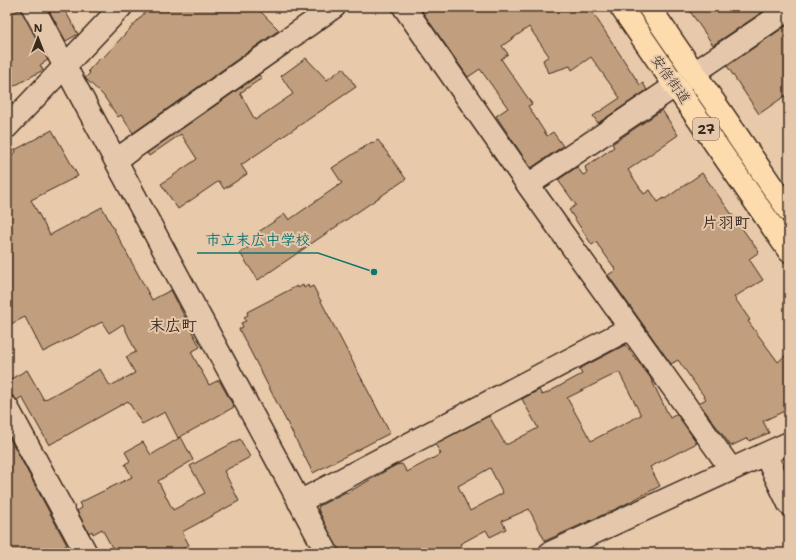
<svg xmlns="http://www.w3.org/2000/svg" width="796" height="560" viewBox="0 0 796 560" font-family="'Shantell Sans','Klee One',sans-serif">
<rect width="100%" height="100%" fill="#e8c9aa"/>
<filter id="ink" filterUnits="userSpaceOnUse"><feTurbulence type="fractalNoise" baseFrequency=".025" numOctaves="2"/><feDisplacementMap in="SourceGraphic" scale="8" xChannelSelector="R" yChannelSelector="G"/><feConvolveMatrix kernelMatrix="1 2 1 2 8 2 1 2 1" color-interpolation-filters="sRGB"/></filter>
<g filter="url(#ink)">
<path fill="#c19f7e" stroke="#3b2a1e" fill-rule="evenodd" d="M47 7H63L78 34 66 41Z
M150 7H256L279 30 133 133 121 115 118 117 103 95 85 78 90 73 88 71 100 58 102 59Z
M419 7H589L640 85 643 83 647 90 598 123 593 116 620 98 591 57 572 70 570 66 548 73 543 60 549 56 529 27 502 46 508 54 501 59 532 104 528 106 547 136 553 132 563 146 531 168 496 116 508 108 480 69 468 77Z
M687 7H770L713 45Z
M21 9 48 60 40 65 43 70 7 90V16Z
M787 25 789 27V93L759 114 727 66Z
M306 58 327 80 343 68 356 87 241 165 247 174 235 182 224 189 219 181 178 209 161 184 197 159 181 134 149 156 147 153 259 75 262 78 240 93 255 120 293 94 281 76Z
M662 110 678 135 628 170 644 194 650 190 658 202 664 198 665 199 702 173 759 252 749 259 763 280 734 297 750 320 748 321 778 362 789 352V409L763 421 769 433 749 441 748 438 731 446 699 403 706 399 678 360 671 364 608 275 616 270 596 242 592 245 569 210 576 205 558 180 577 167 583 175 587 173 585 167 614 147 612 144Z
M52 130 78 176 31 200 50 235 102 207 152 300 171 290 200 347 191 352 209 385 219 380 234 407 178 438 165 412 142 424 128 401 49 445 22 397 17 400 13 396 7 395V381L27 370 44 400 100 369 110 386 135 373 126 357 136 352 123 324 109 333 102 322 43 352 25 317 7 326V158L16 152 15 150Z
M378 140 406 179 258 280 240 253 261 239 257 233 285 214 289 220 342 183 332 168 372 142 373 143Z
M303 285 304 288 308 285 309 288 313 286 390 433 313 473 239 329 243 327 241 323 246 321 244 317 248 315 247 312 297 286 298 288Z
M625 345 650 377 670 418 677 414 697 443 650 467 660 486 618 508 545 541 529 509 502 521 506 529 490 537 486 530 460 544 464 553H339L318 509 319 506 346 492 347 493 396 465 402 464 407 472 441 454 435 444 489 416 505 444H508L538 428 522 399 539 390 542 395 545 394 582 374 579 369ZM619 372 641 415 591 441 567 398ZM490 468 503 493 470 511 458 486Z
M7 433 67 545 53 553H7Z
M181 437 193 460 158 481 173 510 205 493 190 466 240 439 250 457 224 471 239 501 182 532 189 545 174 553H161L158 548 148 553H115L102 529 93 534 92 531 89 533 77 511 82 508 79 503 132 477 125 464 130 461 125 452 143 442 151 455Z"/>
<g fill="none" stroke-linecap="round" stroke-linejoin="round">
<defs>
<path id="minor" d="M33 7 327 553
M404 7 528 185 731 469
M116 160 334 7
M528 185 789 9
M7 407 86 553
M765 454 789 504
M299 502 630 328
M550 553 789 443"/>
<path id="tertiary" d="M7 127 121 7"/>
<path id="primary" d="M621 7 789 251
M649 7 789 211"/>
</defs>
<use href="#minor" stroke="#3b2a1e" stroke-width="25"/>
<use href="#tertiary" stroke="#3b2a1e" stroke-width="25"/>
<use href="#primary" stroke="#3b2a1e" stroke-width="25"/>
<use href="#minor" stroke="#e5c8ac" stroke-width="22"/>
<use href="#tertiary" stroke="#e5c8ac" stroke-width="22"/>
<use href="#primary" stroke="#fedbac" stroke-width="22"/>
</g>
</g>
<g text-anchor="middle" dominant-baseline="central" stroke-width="4" stroke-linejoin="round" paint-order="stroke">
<rect fill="#e5c8ac" stroke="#6e5949" stroke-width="1" x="693" y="118" width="26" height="22" rx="3"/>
<g font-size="13" font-weight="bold" fill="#3b2a1e">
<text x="706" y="129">27</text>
</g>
<g font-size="14" fill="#3b2a1e" stroke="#e5c8ac">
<text transform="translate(671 79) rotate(55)">安倍街道</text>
</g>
<g font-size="16" font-weight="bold" fill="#3b2a1e" stroke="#e5c8ac">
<text x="726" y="222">片羽町</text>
<text x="173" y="325">末広町</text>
</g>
</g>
<path fill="none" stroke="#0f766e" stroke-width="1.5" d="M374 272L318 253H197"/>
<circle fill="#0f766e" stroke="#e5c8ac" stroke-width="1.5" cx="374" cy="272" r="4"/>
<g font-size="15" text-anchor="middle" font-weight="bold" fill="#0f766e" stroke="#e5c8ac" stroke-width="4" stroke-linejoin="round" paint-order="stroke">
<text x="258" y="245">市立末広中学校</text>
</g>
<rect width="796" height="560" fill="none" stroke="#e5c8ac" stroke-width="24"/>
<rect x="12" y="12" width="772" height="536" fill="none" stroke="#3b2a1e" stroke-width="1.5" filter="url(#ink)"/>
<g transform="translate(38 38)" stroke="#e5c8ac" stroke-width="3" paint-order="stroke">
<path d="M0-3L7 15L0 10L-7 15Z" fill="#3b2a1e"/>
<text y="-6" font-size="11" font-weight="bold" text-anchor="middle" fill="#3b2a1e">N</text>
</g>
</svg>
